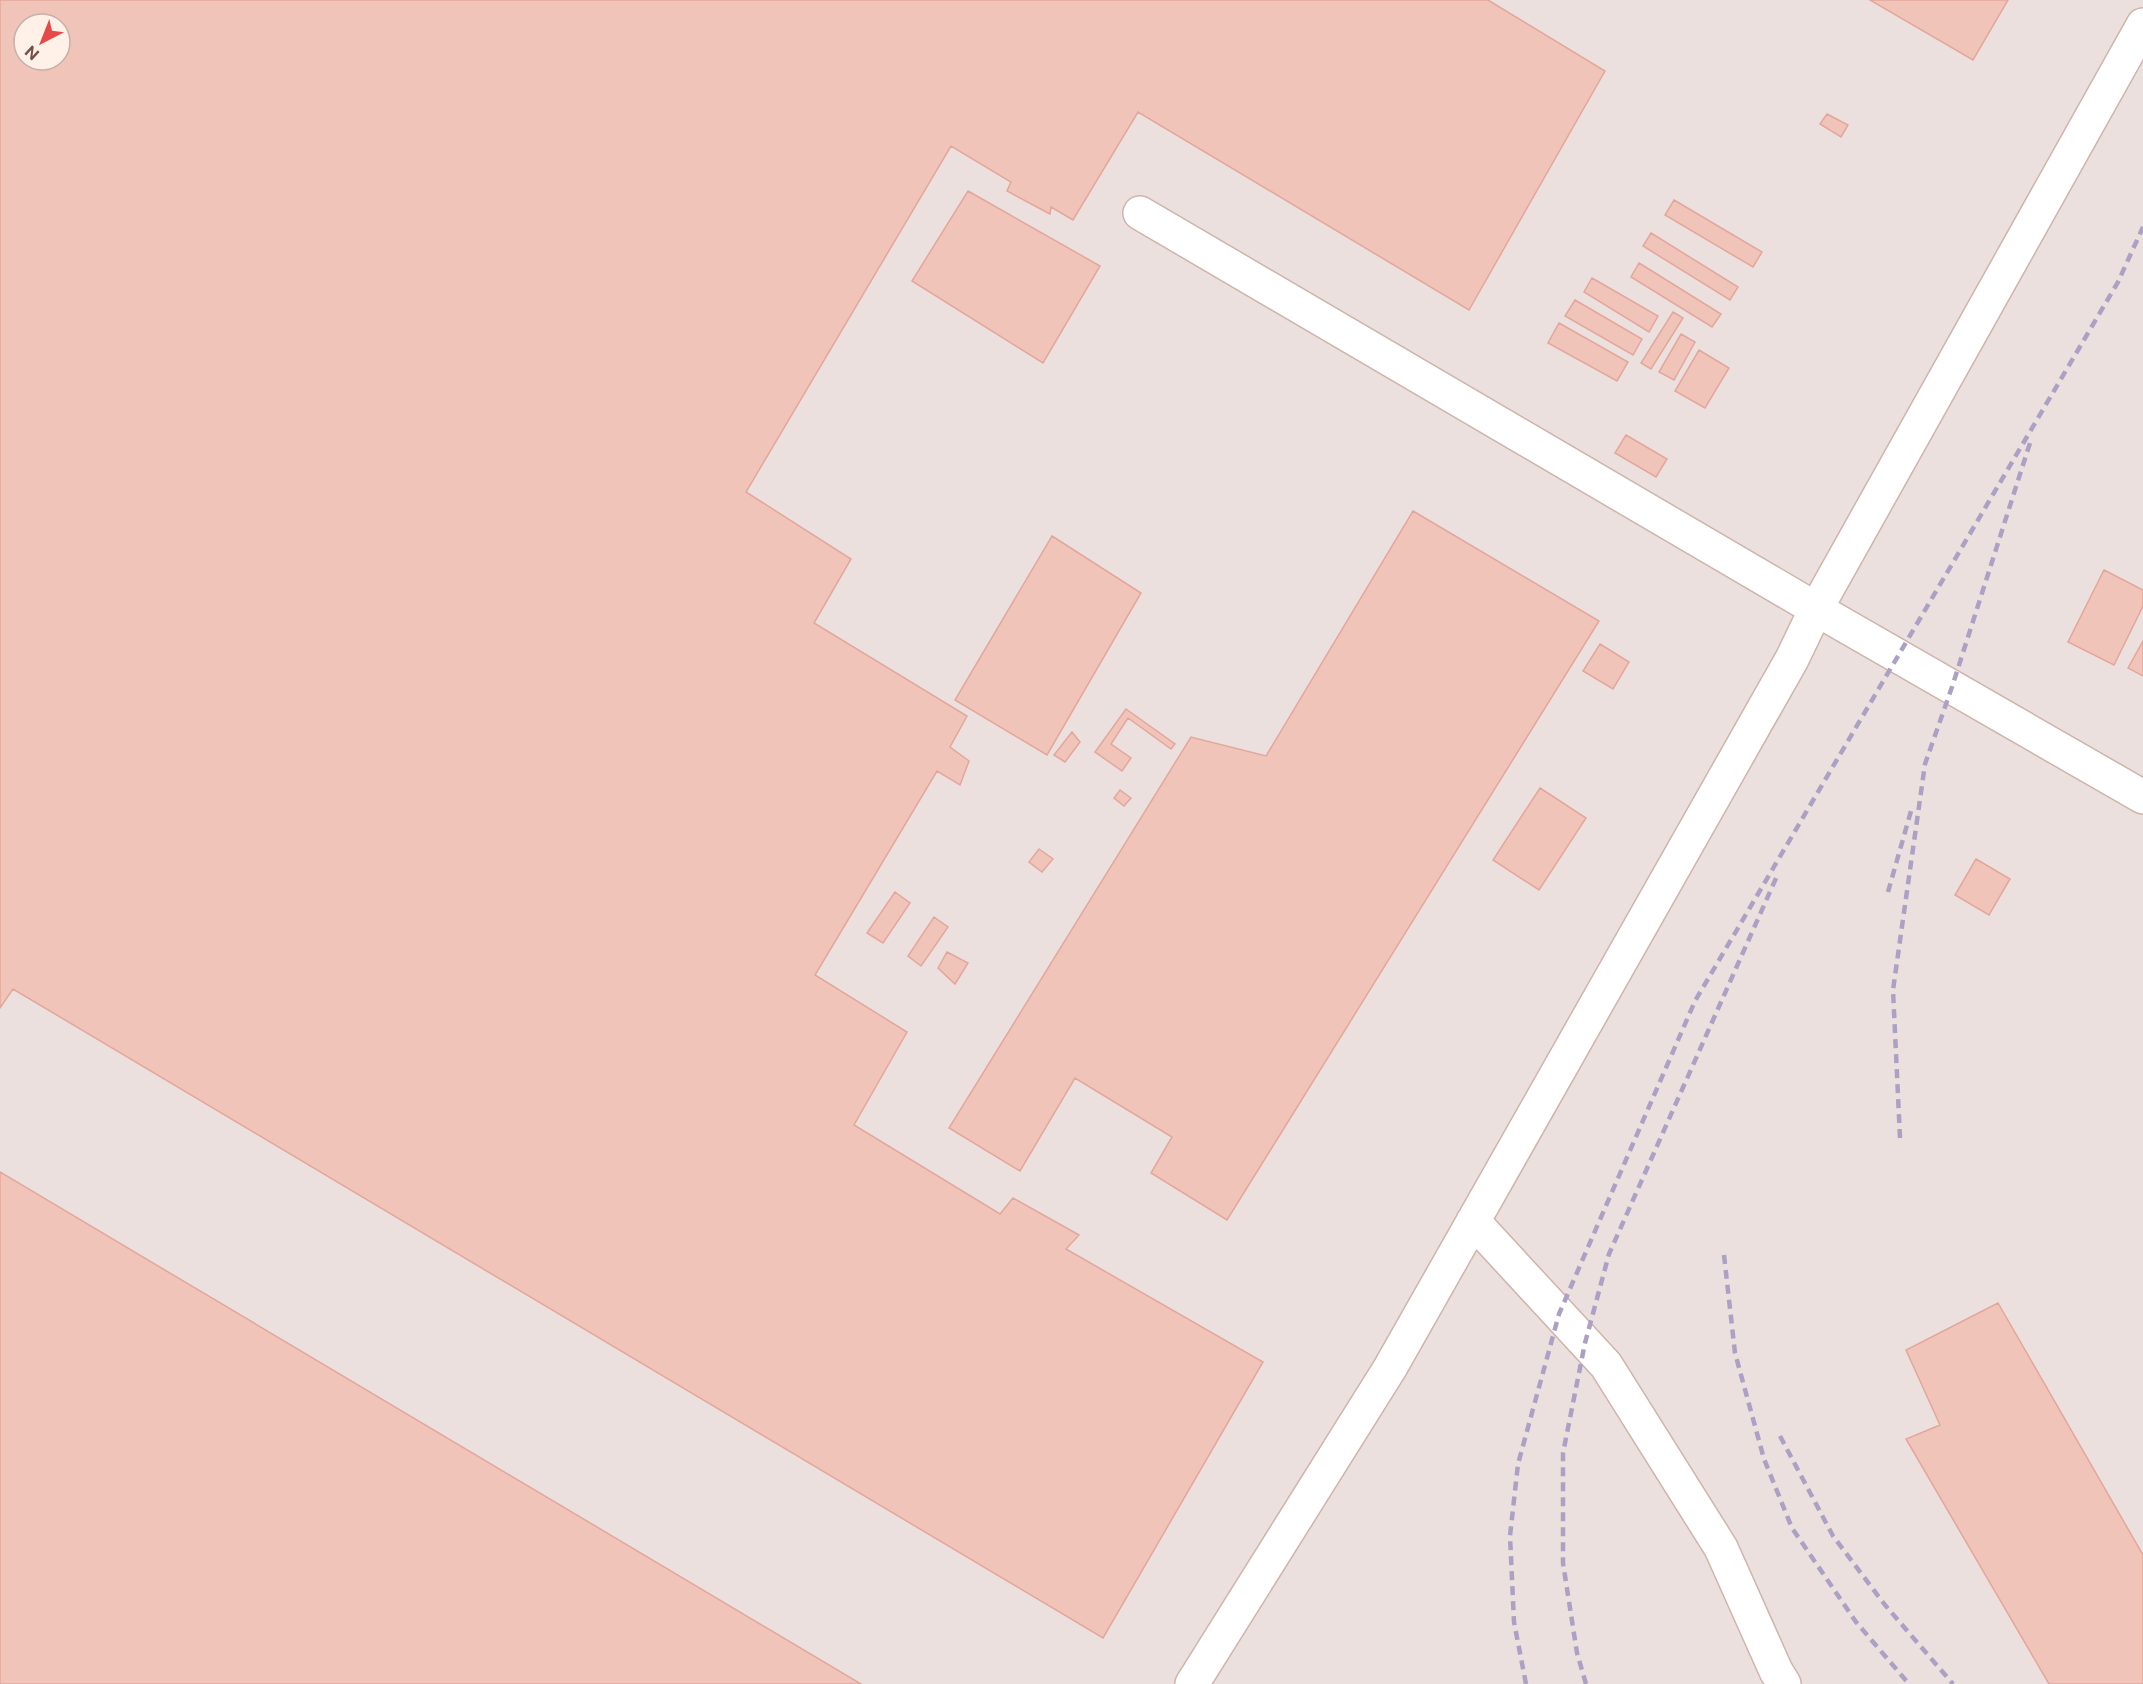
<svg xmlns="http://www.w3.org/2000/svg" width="2143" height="1684" viewBox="0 0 2143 1684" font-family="'Public Sans',sans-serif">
<rect width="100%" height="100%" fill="#fcece2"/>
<path fill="#ebe0dd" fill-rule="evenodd" d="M0 0H2143V1684H0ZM24 24H60V60H24Z"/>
<path fill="#f1c4ba" stroke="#e3a69a" stroke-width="1.5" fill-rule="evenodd" d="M0 0H1488L1605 71 1469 310 1138 112 1073 220 1051 207 1050 214 1007 191 1011 182 951 146 746 492 851 559 814 623 967 716 950 747 969 761 960 785 937 771 815 975 907 1032 854 1125 1000 1214 1013 1198 1079 1235 1066 1249 1263 1362 1103 1638 13 989 0 1008ZM24 24H60V60H24Z
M1870 0H2008L1973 60Z
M1827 114 1848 125 1841 137 1820 124Z
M968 191 1100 266 1043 363 912 281Z
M1674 200 1762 252 1753 267 1665 215Z
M1651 233 1738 287 1730 300 1643 246Z
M1639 263 1721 314 1712 327 1631 277Z
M1592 278 1658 316 1649 332 1584 292Z
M1575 300 1642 339 1633 355 1565 316Z
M1673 312 1683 318 1651 369 1641 363Z
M1559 323 1628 362 1617 381 1548 343Z
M1681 334 1695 342 1674 380 1659 372Z
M1699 350 1729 368 1705 408 1675 391Z
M1626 435 1667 459 1656 477 1615 453Z
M1413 511 1599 621 1227 1220 1151 1173 1172 1137 1075 1078 1020 1171 949 1128 1191 737 1266 756Z
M1052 536 1141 593 1047 755 955 700Z
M2104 570 2143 590V606L2114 665 2068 642Z
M2143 641V676L2128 668Z
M1600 644 1629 662 1613 689 1583 671Z
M1126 709 1175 744 1171 749 1128 718 1111 744 1131 758 1122 771 1095 752Z
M1072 732 1080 742 1065 762 1054 755Z
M1540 788 1586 818 1539 890 1493 860Z
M1120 790 1131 798 1124 806 1114 798Z
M1039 849 1053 859 1042 872 1029 862Z
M1976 859 2010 879 1989 915 1955 895Z
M895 892 910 903 883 943 867 933Z
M934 917 948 927 921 966 908 956Z
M947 952 968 963 955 984 938 968Z
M0 1172 861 1684H0Z
M1998 1303 2143 1555V1684H2049L1906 1439 1940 1425 1906 1350Z"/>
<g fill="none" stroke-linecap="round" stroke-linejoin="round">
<defs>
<path id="minor" d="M1140 213 1816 609 2143 797
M1473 1221 1606 1365 1721 1548 1776 1671 1784 1684
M1192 1684 1390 1368 1792 659 1816 609 2143 25"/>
</defs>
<use href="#minor" stroke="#cfb4ac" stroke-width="36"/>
<use href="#minor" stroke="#fff" stroke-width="33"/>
<path stroke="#aca1c4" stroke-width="4.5" stroke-dasharray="9 6" stroke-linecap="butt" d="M1888 892 1911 811
M1900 1138 1893 990 1925 764 1952 687 2030 443
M1724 1255 1735 1353 1764 1459 1792 1528 1856 1622 1909 1684
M1780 1436 1833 1536 1885 1605 1953 1684
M1526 1684 1514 1622 1510 1536 1518 1464 1559 1314 1695 1001 2118 282 2143 227
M1586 1684 1577 1653 1563 1563V1453L1585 1343 1609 1254 1777 876"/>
</g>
<g transform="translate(42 42) rotate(222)"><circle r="28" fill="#fff1e7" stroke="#c7b0a8" stroke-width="1.5"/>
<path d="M0-4.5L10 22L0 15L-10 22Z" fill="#e54948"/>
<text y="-9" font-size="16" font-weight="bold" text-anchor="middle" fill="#734f49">N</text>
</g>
</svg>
